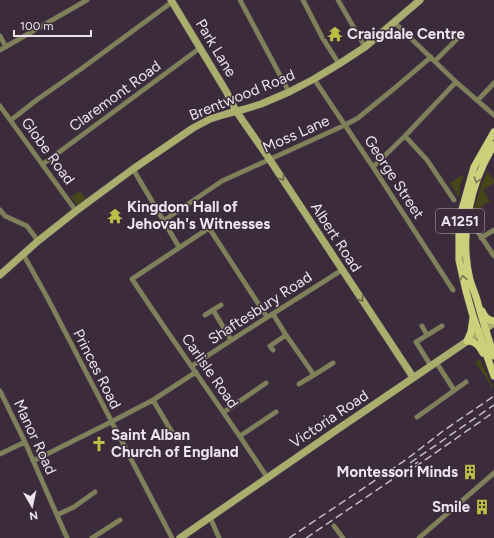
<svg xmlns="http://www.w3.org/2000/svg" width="494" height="538" viewBox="0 0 494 538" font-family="Figtree,sans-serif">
<rect width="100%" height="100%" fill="#3b2b3b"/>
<path fill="#45471a" d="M487 172 494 180V183L483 190 490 201 473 212 481 186Z
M464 174 460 186 459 198 450 183Z
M80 191 86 199 77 205 71 197Z
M454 209 457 213 453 226V237L441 217Z
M480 359 493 388 491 389 490 384 475 362Z"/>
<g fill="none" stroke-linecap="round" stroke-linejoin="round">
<defs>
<path id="street" d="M240 0 289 92
M303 0 322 37 339 64
M338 0 365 47
M394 22 456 82 494 115
M0 36 6 47
M0 50 87 0
M435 61 458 38
M314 79 373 167 453 290
M478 100 494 83
M0 106 76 211
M11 120 38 99 81 69 172 2
M405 136 427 160 454 200
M43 164 200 48
M373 167 405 136 456 82
M133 169 179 247
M0 210 5 216 27 226 38 241
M163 221 222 181 345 125 358 118 396 87 431 57
M476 229 494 256
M481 238 494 230
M23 254 47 297 172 538
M213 310 221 305
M205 315 213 310 231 340
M267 317 209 228 132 279C176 346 223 410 267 477
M422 326 427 335
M286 335 314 375 333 363
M273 350 270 346 286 335 273 314
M436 362 454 390
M192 366C241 333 292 302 342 270
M431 366 416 342 442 326
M299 384 314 375
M0 391 25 442 67 538
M153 400 176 439
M224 412 266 383
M417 417 466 382
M240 436 276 412
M161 437 171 430
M0 454 25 442
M33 461 111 422 153 400 196 372
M57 515 74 507 95 492
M210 517 219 538
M334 526 343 538
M92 538 120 520
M419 538 494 473"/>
<path id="secondary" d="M171 0 226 91 236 111 268 157 413 377
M0 275 38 241 76 211 133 169 193 128 210 119 226 114 245 109 261 104 289 92 314 79 339 64 365 47 420 0
M180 538 338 429 494 323"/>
<path id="primary" d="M494 132 474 167 461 213 459 228V260L466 291 473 316 494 376
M494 145C470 183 459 235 470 280 472 287 475 293 477 300 482 319 488 337 494 356
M482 311C485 317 487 320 494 321
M473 318 471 332 467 341C476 341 479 346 483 353"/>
</defs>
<use href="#street" stroke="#574857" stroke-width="5.5"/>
<use href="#secondary" stroke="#574857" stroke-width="8"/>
<use href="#primary" stroke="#574857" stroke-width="8"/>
<use href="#street" stroke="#7f8158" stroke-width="4.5"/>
<use href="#secondary" stroke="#aaae6c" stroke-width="7"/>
<use href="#primary" stroke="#ccd07a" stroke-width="7"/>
<path stroke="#c7bbc7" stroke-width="1.5" stroke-dasharray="8 4" stroke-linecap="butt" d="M410 463 494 405
M415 467 494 412
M289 538 407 459 443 431 494 396
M306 538 418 462"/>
</g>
<defs><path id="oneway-chevron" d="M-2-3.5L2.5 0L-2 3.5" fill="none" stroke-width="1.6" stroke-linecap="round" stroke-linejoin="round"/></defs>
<g stroke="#675f4f">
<use href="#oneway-chevron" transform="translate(282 178) rotate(56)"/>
<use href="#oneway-chevron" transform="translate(361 299) rotate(56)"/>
</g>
<g stroke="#7c7557">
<use href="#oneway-chevron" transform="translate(477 180) rotate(108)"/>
<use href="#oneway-chevron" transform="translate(463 278) rotate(-101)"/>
</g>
<defs>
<symbol id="temple-bare" viewBox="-9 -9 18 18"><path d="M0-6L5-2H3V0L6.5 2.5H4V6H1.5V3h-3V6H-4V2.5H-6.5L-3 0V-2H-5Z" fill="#bcbf44" stroke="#3b2b3b" stroke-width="2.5" paint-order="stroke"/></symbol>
<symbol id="church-bare" viewBox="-9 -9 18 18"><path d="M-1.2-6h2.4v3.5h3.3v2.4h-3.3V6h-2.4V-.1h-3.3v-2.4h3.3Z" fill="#bcbf44" stroke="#3b2b3b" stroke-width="2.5" paint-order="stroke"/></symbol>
<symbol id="building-bare" viewBox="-9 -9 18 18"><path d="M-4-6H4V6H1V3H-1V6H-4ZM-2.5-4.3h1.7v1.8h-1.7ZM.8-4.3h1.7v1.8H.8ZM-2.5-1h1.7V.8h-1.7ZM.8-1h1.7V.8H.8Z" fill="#bcbf44" stroke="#3b2b3b" stroke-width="2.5" paint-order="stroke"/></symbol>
</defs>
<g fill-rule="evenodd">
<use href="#temple-bare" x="324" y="23" width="22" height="22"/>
<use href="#temple-bare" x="104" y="205" width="22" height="22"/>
<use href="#church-bare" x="88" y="433" width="22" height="22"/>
<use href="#building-bare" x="459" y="461" width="22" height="22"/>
<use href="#building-bare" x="471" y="496" width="22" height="22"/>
</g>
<g text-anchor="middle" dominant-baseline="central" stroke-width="3" stroke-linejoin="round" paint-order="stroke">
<rect fill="#3b2b3b" stroke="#b8acb8" stroke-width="1" x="436" y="209" width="48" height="24" rx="3"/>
<g font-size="14" font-weight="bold" fill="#ede3ed">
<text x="460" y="221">A1251</text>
</g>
<g font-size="15" font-weight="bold" fill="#ede3ed" stroke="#3b2b3b" text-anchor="start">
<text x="347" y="34">Craigdale Centre</text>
<text x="127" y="207">Kingdom Hall of<tspan x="127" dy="17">Jehovah's Witnesses</tspan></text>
<text x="111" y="435">Saint Alban<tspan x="111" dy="17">Church of England</tspan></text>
<text x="458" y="472" text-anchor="end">Montessori Minds</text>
<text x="470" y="507" text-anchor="end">Smile</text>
</g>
<g font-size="15" fill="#ede3ed" stroke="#3b2b3b">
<text transform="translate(216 48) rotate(59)">Park Lane</text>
<text transform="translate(242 95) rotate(-22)">Brentwood Road</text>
<text transform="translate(115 96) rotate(-36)">Claremont Road</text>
<text transform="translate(296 134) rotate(-24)">Moss Lane</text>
<text transform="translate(48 151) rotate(54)">Globe Road</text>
<text transform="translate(394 177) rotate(57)">George Street</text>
<text transform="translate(336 237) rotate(57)">Albert Road</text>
<text transform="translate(260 308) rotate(-33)">Shaftesbury Road</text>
<text transform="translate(97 369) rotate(63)">Princes Road</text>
<text transform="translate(210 371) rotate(55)">Carlisle Road</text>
<text transform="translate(329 419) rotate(-34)">Victoria Road</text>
<text transform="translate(35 437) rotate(65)">Manor Road</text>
</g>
</g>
<g transform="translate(32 506) rotate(171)" stroke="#3b2b3b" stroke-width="3" paint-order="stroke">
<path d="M0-3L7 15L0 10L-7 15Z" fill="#ede3ed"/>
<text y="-6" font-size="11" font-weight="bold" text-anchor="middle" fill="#ede3ed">N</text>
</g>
<path d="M14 30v6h77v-6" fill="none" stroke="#ede3ed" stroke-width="2"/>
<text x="20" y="30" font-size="12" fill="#ede3ed" stroke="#3b2b3b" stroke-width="3" paint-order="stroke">100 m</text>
</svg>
